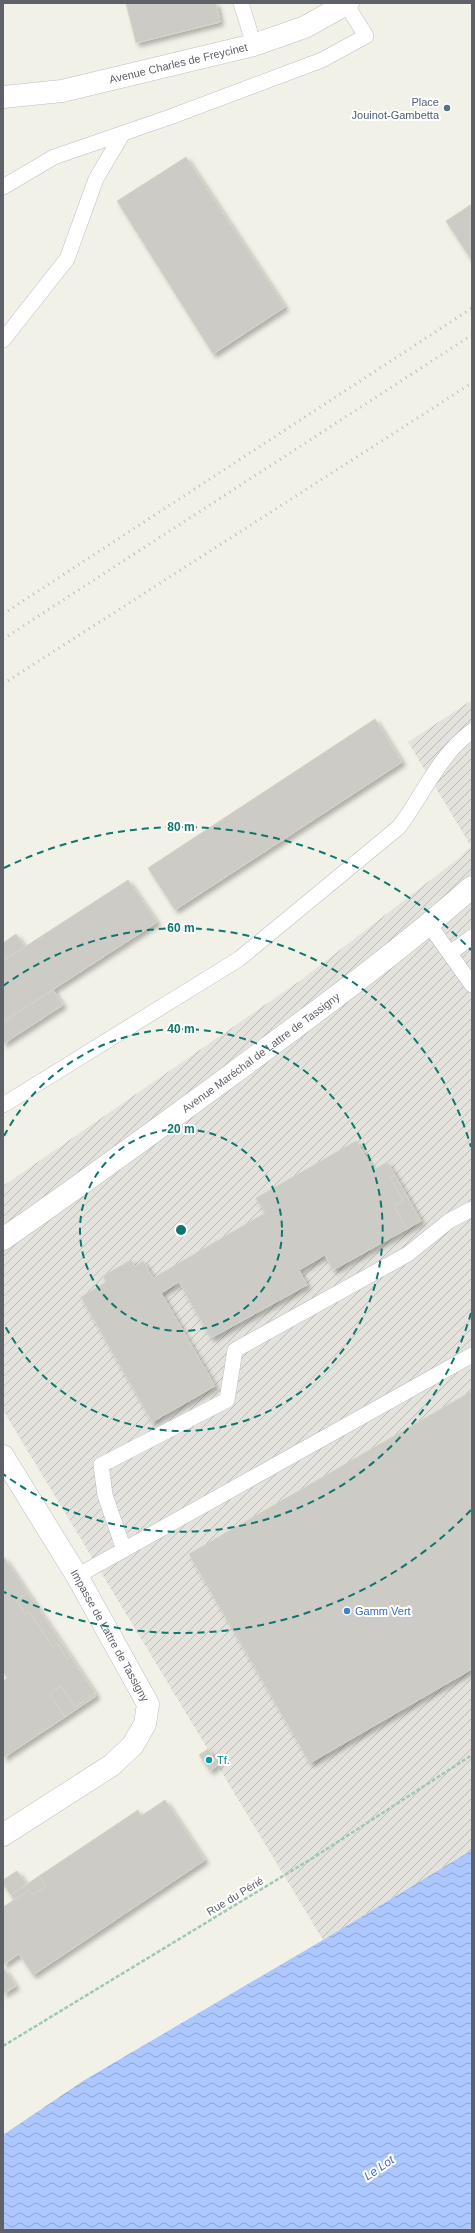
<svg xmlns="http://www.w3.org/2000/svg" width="475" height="2233" viewBox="0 0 475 2233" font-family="Helvetica,sans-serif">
<defs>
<pattern id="industrial-furrows" width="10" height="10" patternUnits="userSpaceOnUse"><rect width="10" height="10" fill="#e3e2dc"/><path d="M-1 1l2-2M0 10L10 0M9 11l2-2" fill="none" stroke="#bbbbb6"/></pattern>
<pattern id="water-waves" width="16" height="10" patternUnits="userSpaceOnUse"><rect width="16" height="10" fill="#acc7fd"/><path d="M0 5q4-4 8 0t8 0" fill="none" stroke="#8fa5d1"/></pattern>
<filter id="shadow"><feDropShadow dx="3.5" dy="3.5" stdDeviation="2" flood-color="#0004"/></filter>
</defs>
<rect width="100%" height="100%" fill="#f1f1e8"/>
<path fill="url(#industrial-furrows)" d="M472 700V1850L323 1940 3 1410V1186L301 980 459 858 471 846 408 742Z"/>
<path fill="url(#water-waves)" d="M472 1850V2230H3V2135L83 2081 323 1940Z"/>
<path fill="#cccbc5" stroke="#d5d4c6" filter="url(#shadow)" d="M126 3H216L220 22 136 43Z
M186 157 285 307 213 354 117 201Z
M472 204V261L446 221Z
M375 719 402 762 175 910 148 868Z
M128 880 157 922 3 1022V961Z
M16 934 25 947 3 961V943Z
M53 990 63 1005 3 1044V1022Z
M356 1141 373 1170 387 1162 395 1175 390 1178 403 1200 394 1206 407 1229 333 1270 325 1255 299 1270 307 1285 211 1338 179 1282 161 1293 215 1386 152 1422 81 1297 106 1282 103 1276 131 1260 135 1266 143 1261 153 1278 265 1213 256 1198Z
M395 1175 421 1221 407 1229 394 1206 403 1200 390 1178Z
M472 1391V1669L310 1763 189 1554Z
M3 1556 28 1593 16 1600 25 1614 29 1611 53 1647 58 1644 67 1659 71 1657 95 1693 75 1707 61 1686 50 1694 65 1717 3 1758V1681L7 1678 3 1671Z
M28 1593 71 1657 67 1659 58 1644 53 1647 29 1611 25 1614 16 1600Z
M61 1686 75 1707 95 1693 96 1696 65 1717 50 1694Z
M208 1749 218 1765 210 1771 199 1755Z
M165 1800 205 1860 33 1975 19 1954 3 1965V1907L29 1890 33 1895 46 1886 39 1876 138 1810 141 1816Z
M17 1871 26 1884 11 1895 3 1884V1880Z
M39 1876 46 1886 33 1895 29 1890 14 1900 11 1895Z
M3 1967 16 1986 3 1994Z"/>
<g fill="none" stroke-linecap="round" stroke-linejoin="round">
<defs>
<path id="service" d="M241 3 254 45
M3 187 54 157 170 117 322 60 366 36 346 4
M3 340 67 259 96 179 123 133
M428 923 472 985
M450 953 472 937
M3 1105 239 959 399 827C424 794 438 756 472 731
M124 1550 105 1495 101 1465 227 1400 235 1350 408 1254 449 1221 472 1209
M77 1576 472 1355"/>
<g id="minor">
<path id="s1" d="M3 97 62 91 254 45 305 27 348 3"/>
<path id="s2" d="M3 1456 77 1576 148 1704 145 1724 133 1745 112 1765 3 1835"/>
</g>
<g id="tertiary">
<path id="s3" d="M3 1239C80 1186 156 1130 231 1075 313 1014 396 954 472 887"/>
</g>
</defs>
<use href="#service" stroke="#bcbec3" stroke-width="16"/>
<use href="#minor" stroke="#bcbec3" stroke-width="23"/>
<use href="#tertiary" stroke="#bcbec3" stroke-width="23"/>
<path stroke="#9fc8b4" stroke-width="2.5" stroke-dasharray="4 2" stroke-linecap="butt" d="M3 2046 316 1856 472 1755"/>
<use href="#service" stroke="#fff" stroke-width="15"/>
<use href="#minor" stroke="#fff" stroke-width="22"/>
<use href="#tertiary" stroke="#fff" stroke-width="22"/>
<path stroke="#bababb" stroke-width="3" stroke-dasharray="1 5" stroke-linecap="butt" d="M3 614 472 308
M3 639 472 335
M3 684 472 383"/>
</g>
<g fill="none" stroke="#0f766e" stroke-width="2" stroke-dasharray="7 5">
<circle cx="181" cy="1230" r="101"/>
<path d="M4 1136A201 201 0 1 1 4 1324"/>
<path d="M471 1313A302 302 0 0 1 3 1474M3 986A302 302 0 0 1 471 1147"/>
<path d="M471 1510A403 403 0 0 1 4 1592M4 868A403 403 0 0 1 471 950"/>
</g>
<circle fill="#5c6f8a" stroke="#fff" stroke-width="1.5" cx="447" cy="108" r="4"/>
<circle fill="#3f7fe0" stroke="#fff" stroke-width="1.5" cx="347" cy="1611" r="4"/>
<circle fill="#0f9aa8" stroke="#fff" stroke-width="1.5" cx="209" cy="1760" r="4"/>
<g text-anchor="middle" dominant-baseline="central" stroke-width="4" stroke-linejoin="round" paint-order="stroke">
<g font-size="11" fill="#5f6168" stroke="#fff">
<text stroke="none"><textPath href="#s1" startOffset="179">Avenue Charles de Freycinet</textPath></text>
<text stroke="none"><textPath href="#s3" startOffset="318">Avenue Maréchal de Lattre de Tassigny</textPath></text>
<text stroke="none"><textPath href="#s2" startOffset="209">Impasse de Lattre de Tassigny</textPath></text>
<text transform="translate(235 1896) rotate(-31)">Rue du Périé</text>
</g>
<g font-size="11" fill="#4e5e75" stroke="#fff" text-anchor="end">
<text x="439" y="102">Place<tspan x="439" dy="13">Jouinot-Gambetta</tspan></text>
</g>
<g font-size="11" fill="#366cbe" stroke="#fff" text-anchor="start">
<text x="355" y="1611">Gamm Vert</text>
</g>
<g font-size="11" fill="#0d838f" stroke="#fff" text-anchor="start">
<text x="217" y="1760">Tf.</text>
</g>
<g font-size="12" font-style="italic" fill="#4d6cc2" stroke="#fff">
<text transform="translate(379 2168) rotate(-34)">Le Lot</text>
</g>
</g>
<circle cx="181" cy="1230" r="6" fill="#0f766e" stroke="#fff" stroke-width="2"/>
<g font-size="12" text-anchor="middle" font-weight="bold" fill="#0f766e" stroke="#fff" stroke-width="4" stroke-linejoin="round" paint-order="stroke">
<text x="181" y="831">80 m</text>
<text x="181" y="932">60 m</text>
<text x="181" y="1033">40 m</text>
<text x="181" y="1133">20 m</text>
</g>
<rect width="475" height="2233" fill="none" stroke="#5f6168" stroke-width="8"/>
</svg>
